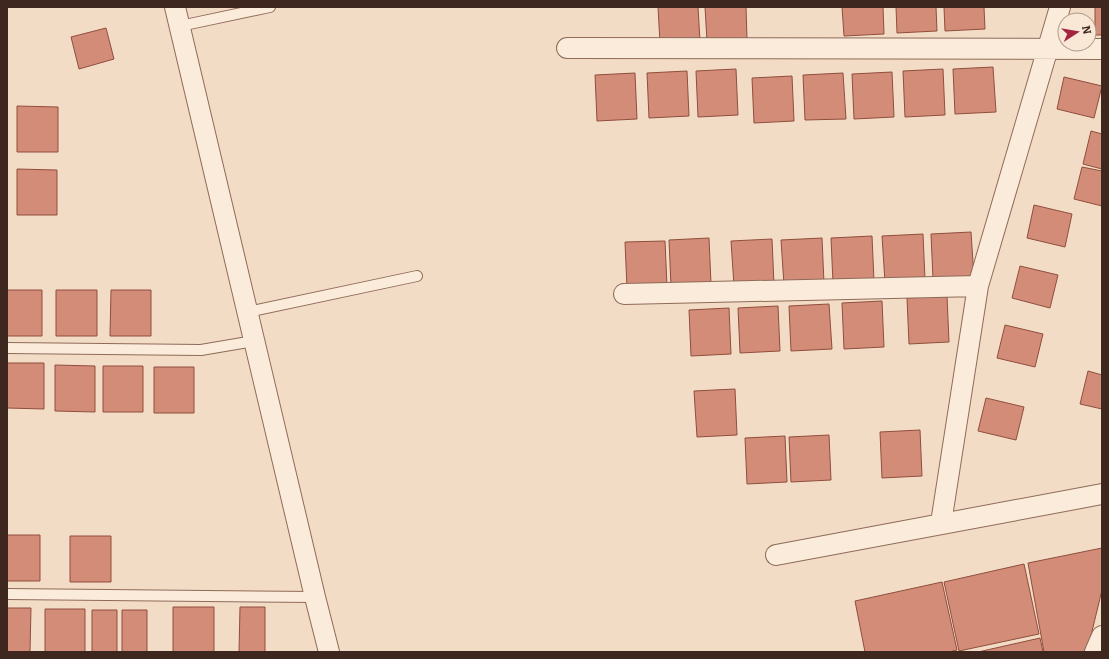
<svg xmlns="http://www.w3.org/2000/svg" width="1109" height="659" viewBox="0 0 1109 659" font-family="Bitter,serif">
<rect width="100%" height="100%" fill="#f2dcc5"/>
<path fill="#d38c78" stroke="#904e3d" d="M658 7H698L700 41 660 43Z
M705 7H746L747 39 707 41Z
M842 7H883L884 34 844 36Z
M896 7H936L937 31 897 33Z
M944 7H984L985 29 945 31Z
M1095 7H1102V35H1095Z
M106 28 114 59 79 69 71 37Z
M993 67 996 112 955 114 953 69Z
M736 69 738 115 698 117 696 71Z
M943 69 945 115 905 117 903 71Z
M687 71 689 116 649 118 647 73Z
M892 72 894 117 854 119 852 74Z
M635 73 637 119 597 121 595 75Z
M843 73 846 119 805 120 803 75Z
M792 76 794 121 754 123 752 78Z
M1064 77 1102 86 1094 118 1057 109Z
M17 106 58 107V152H17Z
M1091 131 1102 134V169L1083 164Z
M1082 167 1102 171V206L1074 199Z
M17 169 57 170V215H17Z
M1034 205 1072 214 1065 247 1027 238Z
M971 232 974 278 933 279 931 234Z
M923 234 925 280 885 282 882 236Z
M872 236 874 281 833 283 831 238Z
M709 238 711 284 671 286 669 240Z
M822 238 824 283 784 285 781 240Z
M772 239 774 285 734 286 731 241Z
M665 241 667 286 627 288 625 242Z
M1020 266 1058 275 1050 308 1012 298Z
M7 290H42V336H7Z
M56 290H97V336H56Z
M111 290H151V336H110Z
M947 296 949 342 909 344 907 298Z
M882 301 884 347 844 349 842 303Z
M829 304 832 349 791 351 789 306Z
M778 306 780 351 740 353 738 308Z
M729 308 731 354 691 356 689 310Z
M1005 325 1043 334 1035 367 997 358Z
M7 363H44V409L7 408Z
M55 365 95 366V412L55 411Z
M103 366H143V412H103Z
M154 367H194V413H154Z
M1088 371 1102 375V409L1080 404Z
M735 389 737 435 697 437 694 391Z
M986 398 1024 407 1016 440 978 431Z
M920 430 922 476 882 478 880 432Z
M829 435 831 480 791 482 789 437Z
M785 436 787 482 747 484 745 438Z
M7 535H40V581H7Z
M70 536H111V582H70Z
M1102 548V590L1087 652H1044L1028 563Z
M1024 564 1039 634 959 651 944 582Z
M942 582 957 650 949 652H865L855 601Z
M173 607H214V652H173Z
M240 607H265V652H239Z
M7 608H31L30 652H7Z
M45 609H85V652H45Z
M92 610H117V652H92Z
M122 610H147V652H122Z
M1040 638 1043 652H978Z"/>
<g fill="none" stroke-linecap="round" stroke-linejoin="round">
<defs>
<path id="lane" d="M180 26 270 7
M247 312 417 276
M7 348 201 350 254 341
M7 594 315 597"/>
<path id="street" d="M175 7 315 597 329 652
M567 48 1102 49
M624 294 978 286
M941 523 978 286 1060 7
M776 555 1102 494
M1095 652 1102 636"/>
</defs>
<use href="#lane" stroke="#8f6b59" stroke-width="12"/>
<use href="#street" stroke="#8f6b59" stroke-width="22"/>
<use href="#lane" stroke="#fbebda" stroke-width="10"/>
<use href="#street" stroke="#fbebda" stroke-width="20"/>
</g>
<rect width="1109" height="659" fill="none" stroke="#3e271e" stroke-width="16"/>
<g transform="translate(1077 32) rotate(78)"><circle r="19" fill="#f9e8d6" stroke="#ae9b8c"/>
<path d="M0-3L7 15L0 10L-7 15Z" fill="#a3243e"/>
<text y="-6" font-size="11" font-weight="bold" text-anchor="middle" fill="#3e271e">N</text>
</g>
</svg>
